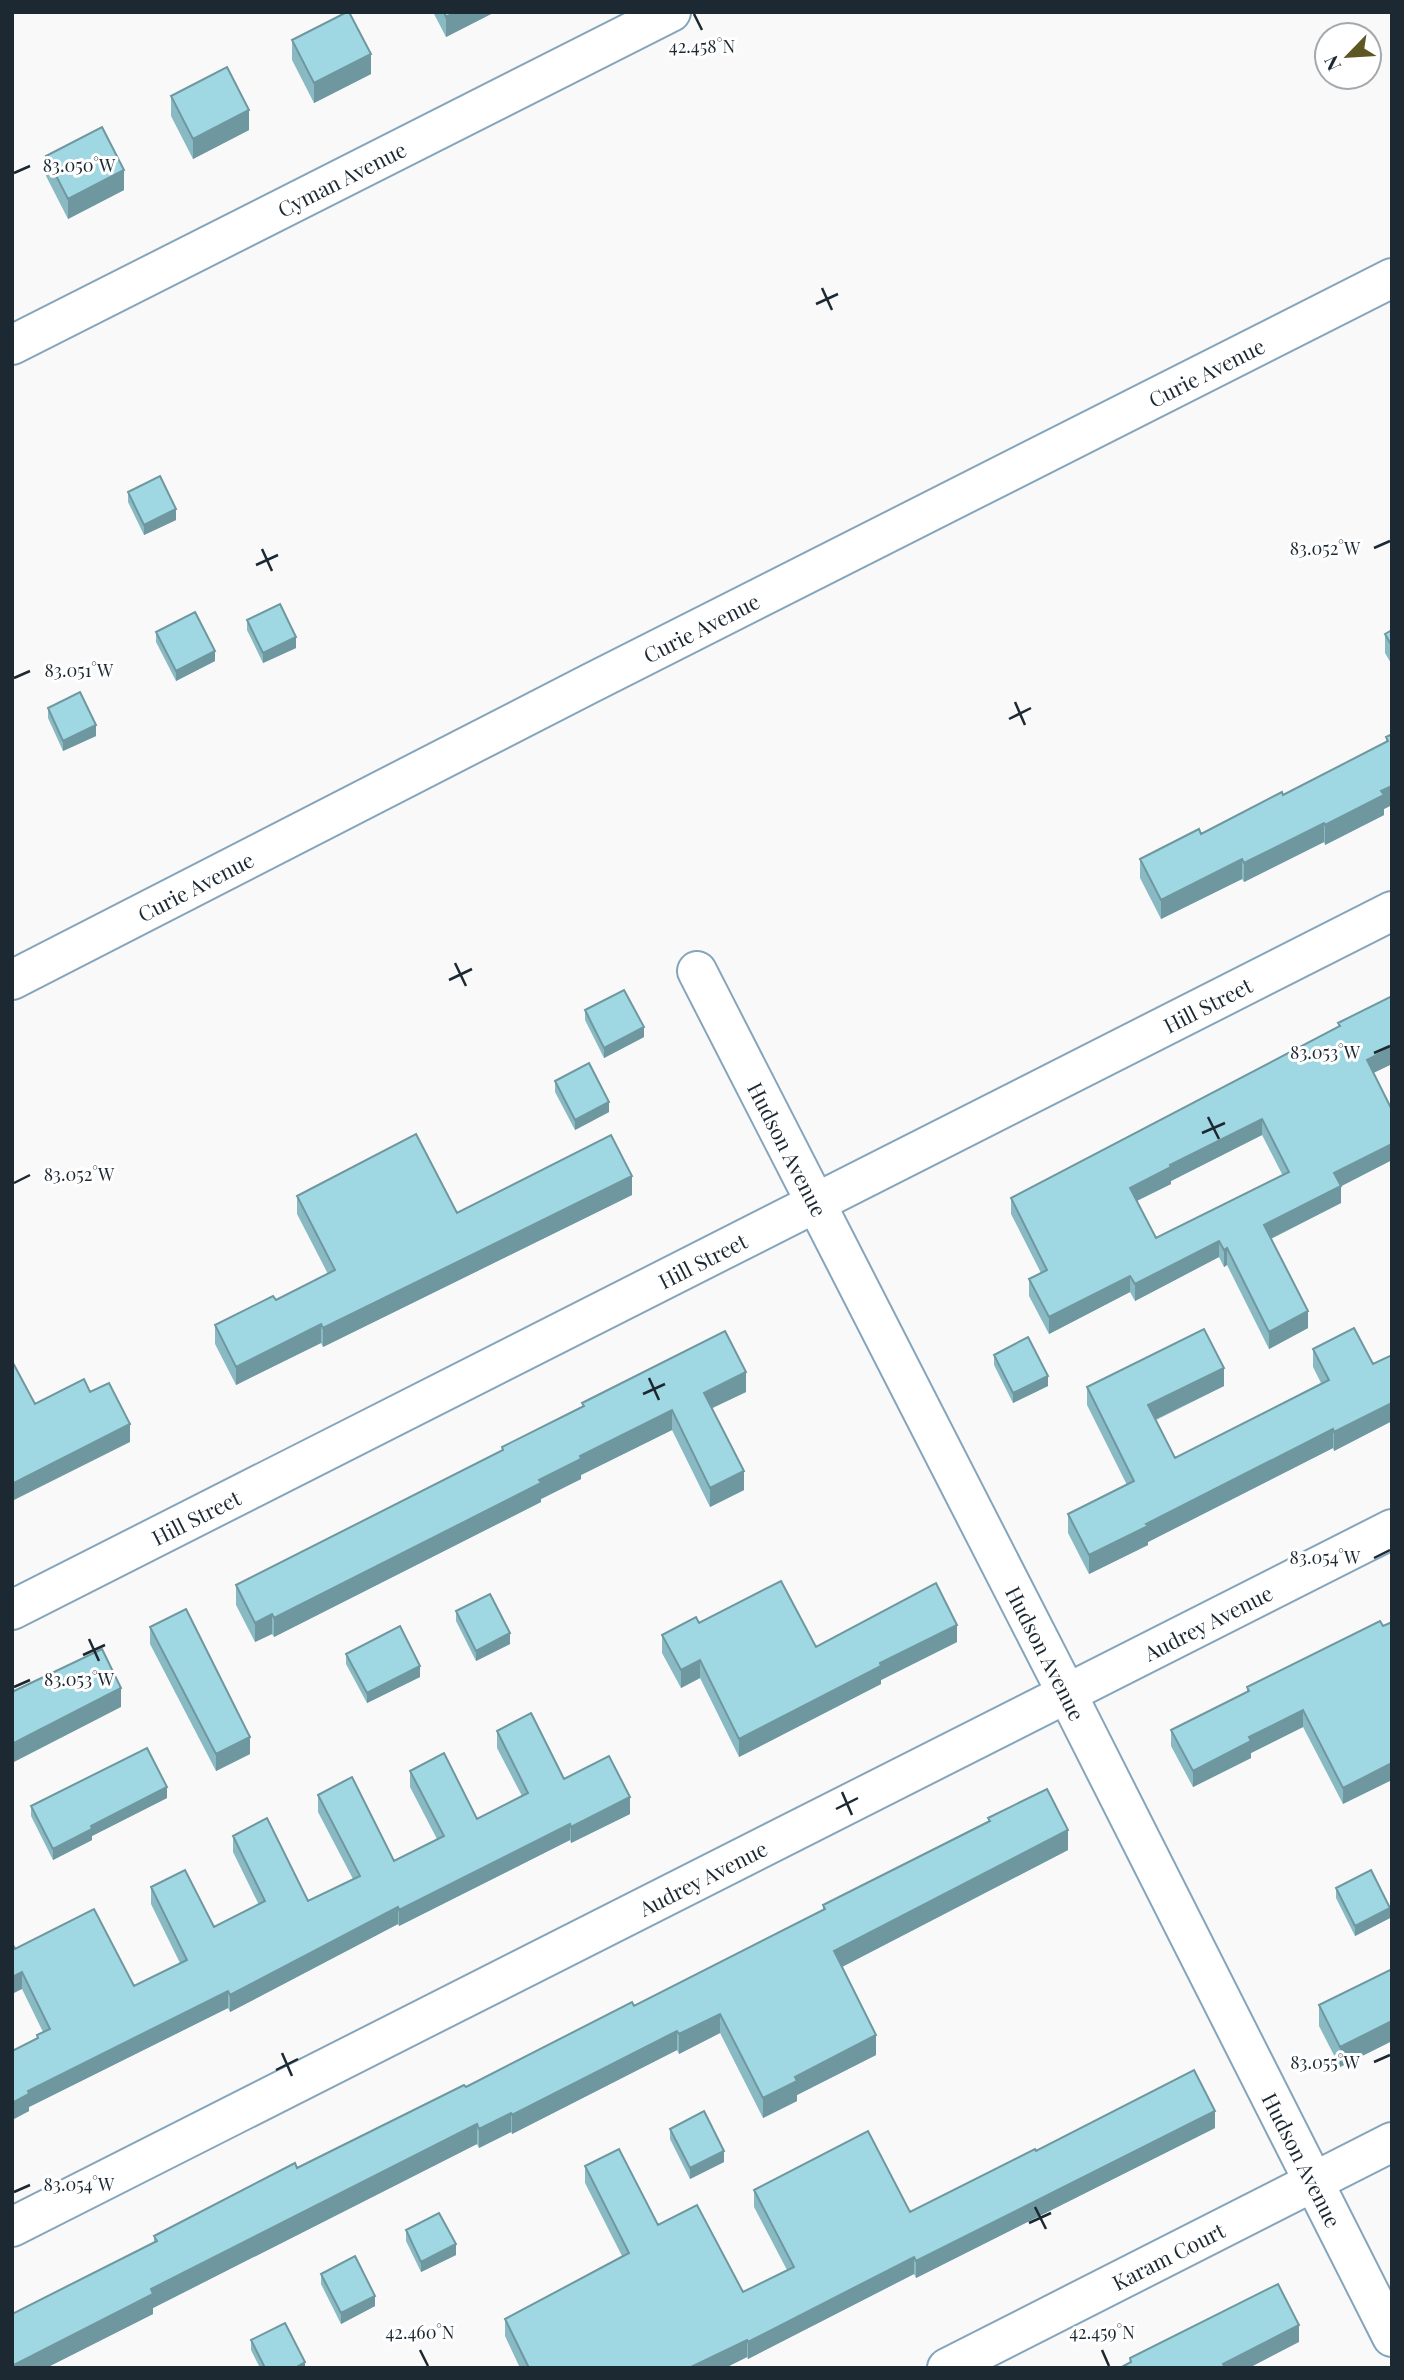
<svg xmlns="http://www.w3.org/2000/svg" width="1404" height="2380" viewBox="0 0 1404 2380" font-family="'Playfair Display',serif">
<rect width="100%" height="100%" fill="#f9f9f9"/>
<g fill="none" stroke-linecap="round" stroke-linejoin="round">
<defs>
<g id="minor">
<path id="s1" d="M12 345 671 12"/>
<path id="s2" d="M697 971 1067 1694 1392 2337"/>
<path id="s3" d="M12 980 589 684 1392 278"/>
<path id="s4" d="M12 1610 1392 911"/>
<path id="s5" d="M12 2227 1392 1529"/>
<path id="s6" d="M947 2368 1392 2142"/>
</g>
</defs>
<use href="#minor" stroke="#84a5bc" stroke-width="42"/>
<use href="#minor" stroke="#fff" stroke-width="38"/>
</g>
<path fill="#89bac3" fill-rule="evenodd" d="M433 12H495L446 37Z
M292 40 371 74 314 103 292 60Z
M171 96 249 130 193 159 171 116Z
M46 156 124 190 68 219 46 176Z
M128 492 176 520 144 535 128 502Z
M247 620 296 648 263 663 247 630Z
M156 632 215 661 176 681 156 642Z
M1385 634 1392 646V665L1385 653Z
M48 708 96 736 63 751 48 718Z
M1392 734V805L1384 809V815L1325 845 1324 842 1244 882 1242 879 1161 919 1140 878V859L1201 834 1283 795 1386 743V737Z
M1392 996V1064L1373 1073 1392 1160 1340 1186 1341 1203 1271 1239 1308 1328 1269 1349 1227 1265 1224 1267 1219 1257 1135 1301 1130 1292 1049 1334 1029 1296V1279L1041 1273 1011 1214V1198L1338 1027V1023ZM1262 1135 1283 1176 1156 1238 1137 1201 1171 1184V1181Z
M585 1010 644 1037 604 1058 585 1020Z
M555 1081 609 1112 575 1130 555 1092Z
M632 1195 323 1347 321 1343 236 1385 215 1344V1325L276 1300 328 1274 297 1214V1196L457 1213Z
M1313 1349 1373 1364 1392 1355V1421L1334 1451 1333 1448 1148 1542V1545L1089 1574 1068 1533V1514L1127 1485 1087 1405V1387L1224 1386 1156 1420 1175 1458 1321 1383 1313 1367Z
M994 1355 1048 1386 1013 1403 994 1365Z
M746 1392 712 1408 744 1490 710 1507 672 1430 581 1475V1479L541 1499V1502L274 1637 272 1634 255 1642 236 1605V1585L502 1451V1447L582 1407V1403Z
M456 1611 510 1644 476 1661 456 1621Z
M1380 1621 1343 1804 1303 1727 1251 1753V1758L1193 1787 1171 1746V1730L1247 1692V1687Z
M699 1623 816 1647 957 1642 881 1680V1684L739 1757 700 1678 681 1688 662 1653V1635Z
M150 1627 250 1754 216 1771 150 1644Z
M346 1654 420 1677 367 1703 346 1664Z
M497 1731 564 1779 630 1814 571 1843 570 1840 399 1926 398 1924 230 2012 228 2008 29 2107V2111L12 2120V2051L37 2039V2035L43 2032 22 1989 15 1949 134 1986 180 1963 151 1904V1887L214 1927 259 1905 233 1852V1836L308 1901 353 1879 318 1812V1795L394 1861 437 1839 410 1787V1771L477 1819 522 1796 497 1748Z
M167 1798 92 1836V1840L53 1860 31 1816V1806Z
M988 1818 1068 1850 842 1967 876 2055 797 2095V2101L763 2118 720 2033 679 2054 677 2050 512 2134 511 2132 479 2148 477 2144 153 2308V2314L46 2368H12L154 2242V2236L634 2006 823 1910V1905L988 1821Z
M1336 1888 1390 1918 1355 1936 1336 1898Z
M1392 1969V2041L1340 2067 1319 2026V2005Z
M1215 2128 916 2278 914 2274 748 2359 747 2357 725 2368H520L505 2336V2319L622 2256 585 2183V2166L743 2292 787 2270 754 2207V2190L910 2212 1036 2151Z
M670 2129 724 2162 690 2179 670 2139Z
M406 2230 456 2255 421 2272 406 2241Z
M321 2274 375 2306 341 2324 321 2284Z
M251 2340 305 2368H260L251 2350Z"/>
<path fill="#6f979f" d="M456 12H495L446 37V17Z
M371 54V74L314 103V83Z
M249 110V130L193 159V139Z
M124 170V190L68 219V199Z
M176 509V520L144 535V525Z
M296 637V648L263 663V653Z
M215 651V661L176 681V671Z
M96 725V736L63 751V741Z
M1392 786V805L1384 809V815L1325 845V825L1381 791Z
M1324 823V842L1244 882V863Z
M1242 859V879L1161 919V900Z
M644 1027V1037L604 1058V1048Z
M1392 1047V1064L1367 1076V1060Z
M609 1102V1112L575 1130V1120Z
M1262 1119V1135L1171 1181V1184L1130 1204V1188L1170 1165Z
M1392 1144V1160L1334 1190V1173Z
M632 1176V1195L323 1347V1328Z
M1341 1186V1203L1264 1242V1225Z
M1219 1241V1257L1135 1301V1284Z
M1227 1248V1265L1224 1267V1250Z
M1130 1276V1292L1049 1334V1317Z
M1308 1311V1328L1269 1349V1332Z
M321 1324V1343L236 1385V1367Z
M1224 1368V1386L1148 1423V1405Z
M746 1372V1392L704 1412V1393Z
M1048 1376V1386L1013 1403V1393Z
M1392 1403V1421L1334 1451V1432Z
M672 1410V1430L581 1475V1479L541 1499V1502L274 1637V1618L539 1480 580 1456Z
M130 1424V1442L12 1501V1484Z
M1333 1429V1448L1148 1542V1545L1089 1574V1555L1146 1524Z
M744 1471V1490L710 1507V1488Z
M272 1614V1634L255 1642V1623Z
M957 1625V1642L881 1680V1684L739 1757V1739L880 1663Z
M510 1633V1644L476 1661V1651Z
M700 1660V1678L681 1688V1670Z
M420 1666V1677L367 1703V1693Z
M121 1688V1707L12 1763V1744Z
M1303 1710V1727L1251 1753V1758L1193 1787V1771L1249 1737Z
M250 1737V1754L216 1771V1754Z
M1392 1763V1780L1343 1804V1788Z
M167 1787V1798L92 1836V1840L53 1860V1849L91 1826Z
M630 1797V1814L571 1843V1827Z
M570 1824V1840L399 1926V1910Z
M1068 1830V1850L834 1971V1951Z
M398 1907V1924L230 2012V1995Z
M1390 1908V1918L1355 1936V1926Z
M22 1972V1989L12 1994V1977Z
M228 1991V2008L29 2107V2111L12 2120V2103L28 2091Z
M720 2014V2033L679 2054V2034Z
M1392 2021V2041L1340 2067V2047Z
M677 2031V2050L512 2134V2115Z
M876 2035V2055L797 2095V2101L763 2118V2098L795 2077Z
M1215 2111V2128L916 2278V2261Z
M511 2113V2132L479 2148V2129Z
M477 2124V2144L153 2308V2314L46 2368H12V2366L151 2289Z
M724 2151V2162L690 2179V2168Z
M456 2244V2255L421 2272V2262Z
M914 2257V2274L748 2359V2342Z
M375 2296V2306L341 2324V2313Z
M1299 2325V2342L1249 2368H1223V2364Z
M747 2340V2357L725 2368H689Z
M305 2362V2368H295Z"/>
<path fill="#9fd8e3" stroke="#6f979f" stroke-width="2" fill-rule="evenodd" d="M347 12H349L371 54 314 83 292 40Z
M444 12H456L446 17Z
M227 67 249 110 193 139 171 96Z
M102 127 124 170 68 199 46 156Z
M160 476 176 509 144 525 128 492Z
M280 604 296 637 263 653 247 620Z
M195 612 215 651 176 671 156 632Z
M1392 630V646L1385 634Z
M80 692 96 725 63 741 48 708Z
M1392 734V786L1381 791 1384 795 1325 825 1324 823 1244 863 1242 859 1161 900 1140 859 1199 829 1201 834 1282 792 1283 795 1388 741 1386 737Z
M624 990 644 1027 604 1048 585 1010Z
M1392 996V1047L1367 1060 1392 1110V1144L1334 1173 1341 1186 1264 1225 1308 1311 1269 1332 1227 1248 1224 1250 1219 1241 1135 1284 1130 1276 1049 1317 1029 1279 1047 1270 1011 1198 1340 1026 1338 1023ZM1262 1119 1289 1172 1156 1238 1130 1188 1171 1167 1170 1165Z
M589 1063 609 1102 575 1120 555 1081Z
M416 1134 457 1213 611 1135 632 1176 323 1328 321 1324 236 1367 215 1325 273 1296 276 1300 335 1270 297 1196Z
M1354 1328 1373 1364 1392 1355V1403L1334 1432 1333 1429 1146 1524 1148 1526 1089 1555 1068 1514 1134 1481 1087 1387 1204 1329 1224 1368 1148 1405 1175 1458 1329 1380 1313 1349Z
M725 1331 746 1372 704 1393 744 1471 710 1488 672 1410 580 1456 581 1459 539 1480 541 1483 274 1618 272 1614 255 1623 236 1585 503 1450 502 1447 584 1406 582 1403Z
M1028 1337 1048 1376 1013 1393 994 1355Z
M12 1361 35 1404 84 1379 90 1392 109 1383 130 1424 12 1484Z
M781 1581 816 1647 936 1583 957 1625 880 1663 881 1666 739 1739 700 1660 681 1670 662 1635 696 1617 699 1623Z
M490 1594 510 1633 476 1651 456 1611Z
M186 1609 250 1737 216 1754 150 1627Z
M1380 1621 1383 1626 1392 1622V1763L1343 1788 1303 1710 1249 1737 1251 1741 1193 1771 1171 1730 1249 1691 1247 1687Z
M400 1626 420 1666 367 1693 346 1654Z
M102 1649 121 1688 12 1744V1692Z
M531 1713 564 1779 609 1756 630 1797 571 1827 570 1824 399 1910 398 1907 230 1995 228 1991 28 2091 29 2094 12 2103V2051L38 2038 37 2035 50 2029 22 1972 12 1977V1943L15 1949 94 1909 134 1986 187 1960 151 1887 185 1870 214 1927 265 1901 233 1836 267 1818 308 1901 360 1876 318 1795 352 1777 394 1861 444 1836 410 1771 444 1753 477 1819 528 1793 497 1731Z
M147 1748 167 1787 91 1826 92 1829 53 1849 31 1806Z
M1047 1789 1068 1830 834 1951 876 2035 795 2077 797 2081 763 2098 720 2014 679 2034 677 2031 512 2115 511 2113 479 2129 477 2124 151 2289 153 2294 12 2366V2314L157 2241 154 2236 295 2163 297 2168 464 2085 466 2087 632 2002 634 2006 825 1909 823 1905 990 1821 988 1818Z
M1371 1870 1390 1908 1355 1926 1336 1888Z
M1392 1969V2021L1340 2047 1319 2005Z
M1194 2070 1215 2111 916 2261 914 2257 748 2342 747 2340 689 2368H529L505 2319 629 2253 585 2166 619 2149 658 2225 697 2205 743 2292 794 2267 754 2190 868 2131 910 2212 1035 2149 1036 2151Z
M704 2111 724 2151 690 2168 670 2129Z
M439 2213 456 2244 421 2262 406 2230Z
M355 2256 375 2296 341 2313 321 2274Z
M1278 2284 1299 2325 1223 2364 1225 2368H1120L1131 2362 1130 2358Z
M285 2323 305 2362 295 2368H265L251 2340Z"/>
<path fill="none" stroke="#1c2932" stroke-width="2.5" d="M694 14 702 30M14 173 30 166M822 288 832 310M816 304 838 294M1374 548 1390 541M262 549 272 571M256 565 278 555M14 678 30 671M1015 702 1025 725M1009 719 1031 708M455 963 466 986M449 980 472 969M1374 1053 1390 1046M1208 1117 1219 1139M1202 1133 1225 1123M14 1183 30 1175M649 1378 659 1400M643 1394 665 1384M1374 1558 1390 1550M89 1639 99 1661M83 1655 105 1645M14 1687 30 1680M842 1792 852 1815M836 1809 858 1798M282 2053 292 2076M1374 2062 1390 2055M276 2070 298 2059M14 2192 30 2185M1035 2207 1046 2229M1029 2223 1051 2213M420 2350 428 2366M1102 2350 1109 2366"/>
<g text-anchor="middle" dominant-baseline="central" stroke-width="6" stroke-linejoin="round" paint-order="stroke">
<g font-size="21" fill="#1c2932" stroke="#fff">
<text stroke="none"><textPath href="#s1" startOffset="369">Cyman Avenue</textPath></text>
<text stroke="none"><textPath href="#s3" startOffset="1340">Curie Avenue</textPath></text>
<text stroke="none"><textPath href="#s3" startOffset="774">Curie Avenue</textPath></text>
<text stroke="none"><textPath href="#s3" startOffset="206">Curie Avenue</textPath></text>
<text stroke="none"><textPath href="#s4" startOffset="1340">Hill Street</textPath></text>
<text stroke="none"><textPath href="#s2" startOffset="200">Hudson Avenue</textPath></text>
<text stroke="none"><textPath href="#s4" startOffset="774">Hill Street</textPath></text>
<text stroke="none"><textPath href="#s4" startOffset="206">Hill Street</textPath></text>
<text stroke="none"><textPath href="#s5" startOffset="1340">Audrey Avenue</textPath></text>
<text stroke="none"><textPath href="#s2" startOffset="766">Hudson Avenue</textPath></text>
<text stroke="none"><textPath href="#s5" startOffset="774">Audrey Avenue</textPath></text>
<text stroke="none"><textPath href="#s2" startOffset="1334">Hudson Avenue</textPath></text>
<text stroke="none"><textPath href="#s6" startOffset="248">Karam Court</textPath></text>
</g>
</g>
<g font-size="18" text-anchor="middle" fill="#1c2932" stroke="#fff" stroke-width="6" stroke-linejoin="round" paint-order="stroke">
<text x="702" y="53">42.458°N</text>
<text x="79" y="172">83.050°W</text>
<text x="1325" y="555">83.052°W</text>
<text x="79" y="677">83.051°W</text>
<text x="1325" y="1059">83.053°W</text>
<text x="79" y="1181">83.052°W</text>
<text x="1325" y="1564">83.054°W</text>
<text x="79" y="1686">83.053°W</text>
<text x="1325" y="2069">83.055°W</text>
<text x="79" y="2191">83.054°W</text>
<text x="420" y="2339">42.460°N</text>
<text x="1102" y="2339">42.459°N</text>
</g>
<rect width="1404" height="2380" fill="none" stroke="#1c2932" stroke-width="28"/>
<g transform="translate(1348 56) rotate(245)"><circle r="33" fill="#ffffff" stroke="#a4a9ad" stroke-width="2"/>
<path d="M0-5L12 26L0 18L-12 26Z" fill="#5e5623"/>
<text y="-10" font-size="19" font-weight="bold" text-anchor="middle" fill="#1c2932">N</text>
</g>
</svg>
